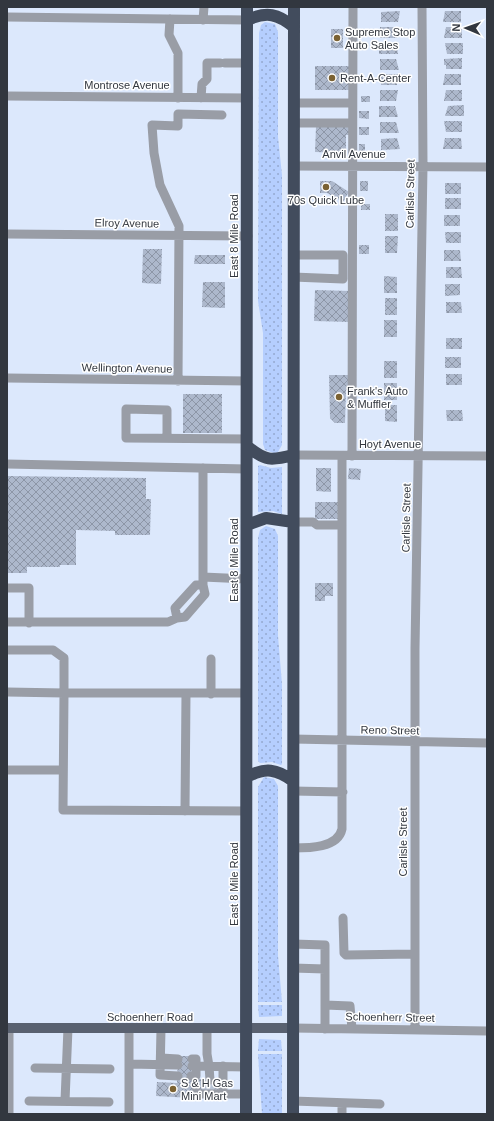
<svg xmlns="http://www.w3.org/2000/svg" width="494" height="1121" viewBox="0 0 494 1121" font-family="Helvetica,sans-serif">
<defs>
<pattern id="grass-dots" width="8" height="8" patternUnits="userSpaceOnUse"><rect width="8" height="8" fill="#b5cefe"/><path d="M2 2h.1M6 6h.1" fill="none" stroke="#94a8cf" stroke-width="1.8" stroke-linecap="round"/></pattern>
<pattern id="building-cross-hatch" width="8" height="8" patternUnits="userSpaceOnUse"><rect width="8" height="8" fill="#adb8cc"/><path d="M0 0l8 8M0 8l8-8" fill="none" stroke="#8d96a7"/></pattern>
</defs>
<rect width="100%" height="100%" fill="#dce8fc"/>
<path fill="url(#grass-dots)" d="M265 22 275 24 278 32V137L282 175V445L278 452 274 453 265 450 263 444V333L258 301 259 33 261 25Z
M260 465 271 468 282 467V514L273 511 258 512V466Z
M266 526 275 529 278 536V636L282 684V764L281 765 272 762 260 763 258 761V538L260 530Z
M264 777 274 779 278 786V956L282 1002H258V787Z
M258 1005H282V1016L259 1017Z
M259 1039 281 1040 282 1051H258Z
M258 1054H282V1114H262Z"/>
<path fill="url(#building-cross-hatch)" d="M400 11 398 22H381V12Z
M445 11H461V22H443Z
M380 27H399L397 38H380Z
M446 27H462V38H444Z
M331 29H343V48H331Z
M379 43H396L398 54H379Z
M445 43H463V54H447Z
M462 58V69H446V65H444V59Z
M380 59H396L399 70H380Z
M315 66H349V90H315Z
M381 74H399V81H397V85H381Z
M445 74H461V85H443Z
M380 90H398L396 101H380Z
M446 90H462V101H444Z
M361 96H370V102H361Z
M464 105V116H445L448 106Z
M379 106H395L398 117H379Z
M359 111H369V119L359 118Z
M444 121H462V132H446Z
M380 122H396L399 133H380Z
M316 127H350V135H346V153L315 152Z
M359 127H369V135H359Z
M397 138 400 149 381 150V139Z
M445 138H461L462 149H443Z
M359 144H365V153H359Z
M320 181H332L349 192 343 202 327 193H320Z
M360 181H368V191H360Z
M445 183H461V194H445Z
M445 198H461V209H445Z
M361 204H370V210H361Z
M385 214H398V231H385Z
M444 215H460V226H444Z
M445 232H461V243H446Z
M385 236H398L397 253H385Z
M359 245H369V254H359Z
M143 249H162L161 284 142 283Z
M444 250H460L461 261H444Z
M195 255H225V264H194Z
M446 267H461L462 278H446Z
M384 276 397 277V293H384Z
M203 282H225V308L202 307Z
M445 284H460V295L445 296Z
M315 290 350 291V322L314 321Z
M385 298H397V315H385Z
M446 302H461L462 313H446Z
M384 320H397V337H384Z
M446 338H462V349H446Z
M445 357H461V368H445Z
M384 361H397V378H384Z
M446 374H462V385H446Z
M329 375H349V391L346 390 345 423H335L330 418Z
M384 383H397V400H384Z
M183 394H222V433H183Z
M385 405H397V422L385 421Z
M446 410H462L463 421H447Z
M316 468H331V492L316 491Z
M349 468 361 469 360 480 348 479Z
M7 476 146 478V499H151L150 535H115V531L76 530V565H60V567H27V573H7Z
M315 502H339V519H315Z
M315 583H333V596H325V601H315Z
M178 1056H192L191 1079 222 1080V1091L192 1098 156 1096 157 1082 177 1083Z"/>
<g fill="none" stroke-linecap="round" stroke-linejoin="round">
<path stroke="#bac5d6" stroke-width="9" stroke-dasharray="9 4.5" stroke-linecap="butt" d="M210 1091V1080"/>
<path stroke="#999da6" stroke-width="9" d="M7 17 247 20
M170 19 169 35 178 53V98
M203 20 204 7
M225 63H247
M7 96 248 98
M201 98 202 84 207 79V63H220
M293 103H352
M293 123H352
M293 166 487 167
M7 234 248 236
M293 255H343V279L293 277
M7 378 247 381
M178 381 179 226 160 185 154 153 152 125 178 126V114L222 115
M167 438V410L126 409V438L247 439
M293 455 487 456
M352 456 353 7
M7 464 247 469
M293 522H313L317 525H342
M203 577 247 579
M7 588H29V623
M177 618 175 608 196 585H203
M7 622H168L177 618 185 617 205 594 203 585V468
M7 650H53L64 658V693L7 692
M246 693H64L63 810 247 811
M211 694V659
M293 739 487 743
M7 770H63
M293 791 343 792
M185 811 186 693
M293 848C309 848 338 848 342 829V456
M343 918 344 953 346 955 415 954
M293 944 325 945V1029
M293 968 325 969
M325 1005 350 1006 352 1029
M9 1028V1114
M293 1028 487 1031
M129 1029V1114
M161 1029 160 1075 178 1076
M207 1029V1054L209 1066 210 1080
M415 1029V649L423 166 422 7
M161 1058 178 1059
M129 1064 178 1065
M192 1066 246 1067
M35 1068 110 1069
M191 1076H196V1059H192
M196 1090 195 1094H246
M223 1094V1066
M29 1101 109 1102
M65 1101 68 1028
M293 1101 380 1104
M342 1103V1114"/>
<path stroke="#596170" stroke-width="10" d="M7 1028H293"/>
<path stroke="#424c5d" stroke-width="12" d="M247 20C267 11 278 14 294 27
M247 446C265 461 271 461 293 455
M247 525 266 518 293 522
M247 777C265 767 277 769 293 781
M246 1114 247 7
M293 1114 294 7"/>
</g>
<g fill="#7b6233" stroke="#fff" stroke-width="1.5">
<circle cx="337" cy="38" r="4"/>
<circle cx="332" cy="78" r="4"/>
<circle cx="326" cy="187" r="4"/>
<circle cx="339" cy="397" r="4"/>
<circle cx="173" cy="1089" r="4"/>
</g>
<g text-anchor="middle" dominant-baseline="central" stroke-width="3" stroke-linejoin="round" paint-order="stroke">
<g font-size="11" fill="#32373f" stroke="#fff" text-anchor="start">
<text x="345" y="32">Supreme Stop<tspan x="345" dy="13">Auto Sales</tspan></text>
<text x="340" y="78">Rent-A-Center</text>
<text x="326" y="200" text-anchor="middle">70s Quick Lube</text>
<text x="347" y="391">Frank's Auto<tspan x="347" dy="13">&amp; Muffler</tspan></text>
<text x="181" y="1083">S &amp; H Gas<tspan x="181" dy="13">Mini Mart</tspan></text>
</g>
<g font-size="11" fill="#32373f" stroke="#fff">
<text x="127" y="85">Montrose Avenue</text>
<text x="354" y="154">Anvil Avenue</text>
<text transform="translate(410 194) rotate(-89)">Carlisle Street</text>
<text transform="translate(127 223) rotate(1)">Elroy Avenue</text>
<text transform="translate(234 236) rotate(-90)">East 8 Mile Road</text>
<text transform="translate(127 368) rotate(1)">Wellington Avenue</text>
<text x="390" y="444">Hoyt Avenue</text>
<text transform="translate(406 518) rotate(-89)">Carlisle Street</text>
<text transform="translate(234 560) rotate(-90)">East 8 Mile Road</text>
<text transform="translate(390 730) rotate(1)">Reno Street</text>
<text transform="translate(403 842) rotate(-90)">Carlisle Street</text>
<text transform="translate(234 884) rotate(-90)">East 8 Mile Road</text>
<text x="150" y="1017">Schoenherr Road</text>
<text transform="translate(390 1017) rotate(1)">Schoenherr Street</text>
</g>
</g>
<rect width="494" height="1121" fill="none" stroke="#32373f" stroke-width="16"/>
<g transform="translate(466 28) rotate(272)" stroke="#ffffff" stroke-width="3" paint-order="stroke">
<path d="M0-3L7 15L0 10L-7 15Z" fill="#32373f"/>
<text y="-6" font-size="11" font-weight="bold" text-anchor="middle" fill="#32373f">N</text>
</g>
</svg>
